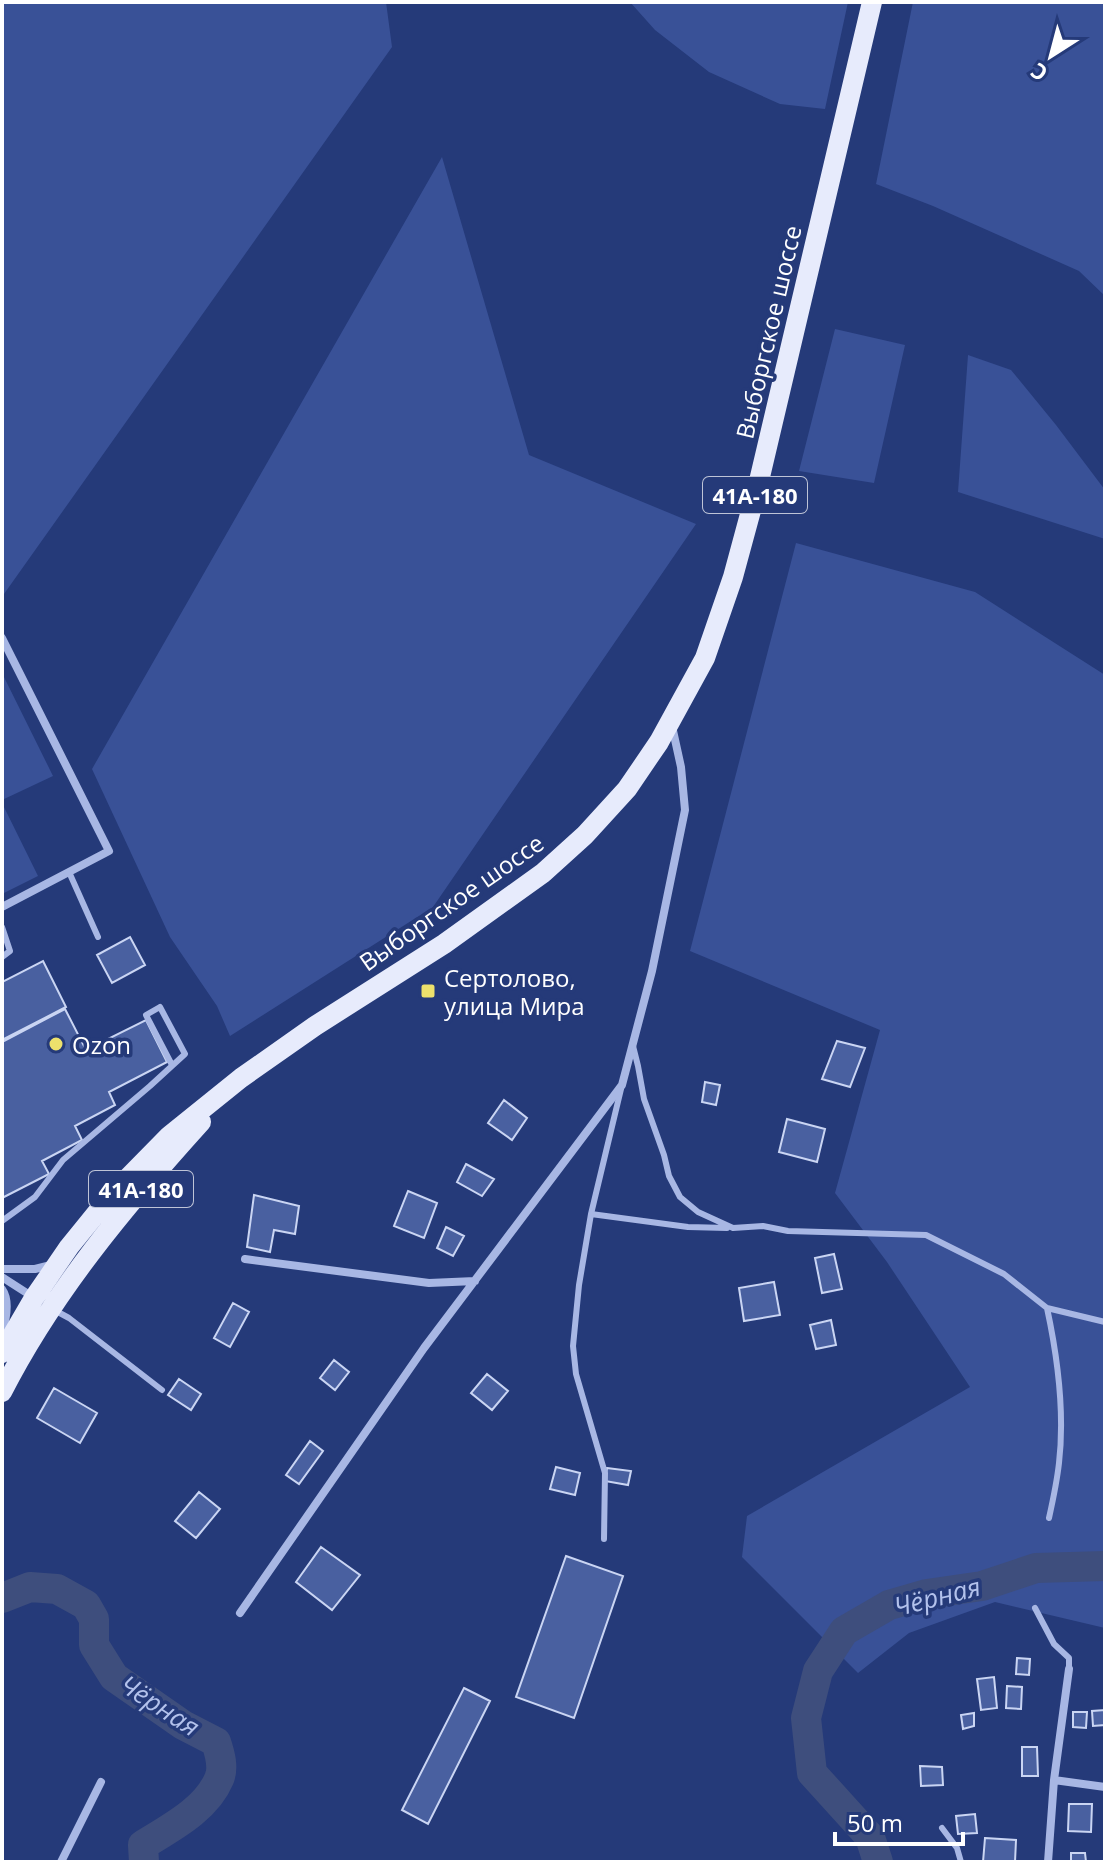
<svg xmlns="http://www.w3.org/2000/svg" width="1107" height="1864" viewBox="0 0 1107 1864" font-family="'Open Sans',sans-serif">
<rect width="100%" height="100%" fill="#253a79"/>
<path fill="#395197" d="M2 2H386L392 47 4 594 2 590Z
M630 2H848L825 109 780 104 709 72 655 30Z
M913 2H1105V296L1079 271 933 206 876 184Z
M442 157 529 455 696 524 433 907 230 1036 217 1006 170 937 92 769Z
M835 329 905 345 874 483 799 471Z
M968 355 1011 370 1056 425 1105 490V539L958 492Z
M796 543 975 592 1105 675V1628L995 1602 909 1633 858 1673 742 1557 747 1516 970 1387 887 1262 835 1193 880 1030 690 951Z
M2 673 53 776 2 800Z
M2 803 38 876 2 894Z"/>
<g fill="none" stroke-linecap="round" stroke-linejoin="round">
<path stroke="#3e4e7d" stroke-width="30" d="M2 1598 30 1587 57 1589 86 1605 94 1619V1645L114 1677 183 1725 216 1742C220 1754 224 1768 219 1779 206 1810 170 1828 143 1845L144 1862
M878 1862 870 1837 812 1773 806 1718 818 1671 844 1631 889 1605 927 1594 982 1586 1036 1568 1105 1566"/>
</g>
<path fill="#4960a0" stroke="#cad5f3" stroke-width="2" d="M130 937 145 965 112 983 97 955Z
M43 961 66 1007 2 1040V982Z
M65 1009 86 1050 146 1020 167 1062 109 1092 115 1105 75 1126 82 1140 42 1161 49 1174 2 1198V1042Z
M837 1041 865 1048 850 1087 822 1079Z
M705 1082 720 1085 716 1105 702 1102Z
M504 1100 527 1118 512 1140 488 1123Z
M787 1119 825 1129 817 1162 779 1152Z
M466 1164 494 1179 482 1196 457 1182Z
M408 1191 437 1203 424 1238 394 1226Z
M254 1195 299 1206 295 1234 274 1230 270 1252 247 1247Z
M446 1227 464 1236 453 1256 437 1248Z
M834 1254 842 1289 822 1293 815 1258Z
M774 1282 780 1315 744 1321 739 1288Z
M233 1303 249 1312 230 1347 214 1338Z
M831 1320 836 1345 816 1349 810 1325Z
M334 1360 349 1372 335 1390 320 1378Z
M487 1374 508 1391 492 1410 471 1393Z
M179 1379 201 1394 191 1410 168 1395Z
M54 1388 97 1413 80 1443 37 1418Z
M310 1441 323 1451 299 1484 286 1475Z
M556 1467 580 1473 575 1495 550 1489Z
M607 1468 631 1471 628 1485 605 1481Z
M199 1492 220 1509 196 1538 175 1521Z
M321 1547 360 1575 332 1610 296 1582Z
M566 1556 623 1576 574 1718 516 1697Z
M1017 1658 1030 1659 1029 1675 1016 1674Z
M994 1677 997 1708 981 1710 977 1679Z
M1007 1686 1022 1687 1021 1709 1006 1708Z
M464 1688 490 1701 428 1824 402 1810Z
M1105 1710V1725L1093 1726 1092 1711Z
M1073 1712H1087L1086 1728 1073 1727Z
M974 1713V1726L963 1729 961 1715Z
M1022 1747H1037L1038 1776H1022Z
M920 1766 942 1767 943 1785 921 1786Z
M1069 1804H1092L1091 1832 1068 1831Z
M975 1814 977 1833 958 1834 956 1816Z
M985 1838 1016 1840 1015 1862H983Z
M1071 1853H1085L1086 1862H1071Z"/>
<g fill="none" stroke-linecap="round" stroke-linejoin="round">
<path stroke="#a8b7e4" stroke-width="6" d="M69 872 98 937
M2 927 10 951 2 957
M633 1046 638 1066 644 1099 664 1155 669 1176 680 1197 698 1212 733 1228 763 1226 788 1231 926 1235 1004 1274 1047 1308 1105 1322
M591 1214 688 1227 727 1228
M2 1221 35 1197 63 1160 150 1086 185 1054 160 1007 146 1015 172 1065
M1047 1308C1058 1359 1065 1411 1059 1463 1057 1481 1053 1500 1049 1518
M56 1311 69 1318 162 1390
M604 1539 605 1473 576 1374 573 1346 579 1285 591 1214 621 1089
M1035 1608 1054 1644 1069 1658V1669
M942 1828 957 1848 961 1862"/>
<path stroke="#a8b7e4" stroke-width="8" d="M2 638 109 851 2 907
M245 1259 429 1283 475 1281
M2 1269H35L51 1265
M2 1277 33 1297
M2 1289C10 1300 6 1320 2 1333
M240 1613 424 1348 622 1085 652 971 685 810 681 767 672 726
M1054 1780 1105 1787
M61 1862 101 1782
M1048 1862 1054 1780 1069 1669"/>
<path stroke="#e7ebfc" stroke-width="20" d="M2 1353 34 1298 69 1247 112 1194 169 1136 241 1078 315 1026 444 944 543 873 585 835 627 789 659 742 705 658 733 577 759 481 872 2
M2 1392C53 1292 126 1205 201 1122"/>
</g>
<g fill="#ede16c" stroke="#253a79" stroke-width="3">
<rect x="420" y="983" width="16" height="16" rx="4"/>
<circle cx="56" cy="1044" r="8"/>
</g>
<g text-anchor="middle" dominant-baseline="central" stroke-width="7" stroke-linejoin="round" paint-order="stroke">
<g fill="#253a79" stroke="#bec4d7" stroke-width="2">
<rect x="703" y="477" width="104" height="36" rx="6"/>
<rect x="89" y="1171" width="104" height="36" rx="6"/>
</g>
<g font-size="22" font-weight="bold" fill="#fff">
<text x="755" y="495">41А-180</text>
<text x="141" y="1189">41А-180</text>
</g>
<g font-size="24" fill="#fff" stroke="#253a79">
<text transform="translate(768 332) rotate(-77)">Выборгское шоссе</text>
<text transform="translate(451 902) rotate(-35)">Выборгское шоссе</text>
</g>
<g font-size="24" fill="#fff" stroke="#253a79" text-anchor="start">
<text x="444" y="977">Сертолово,<tspan x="444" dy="28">улица Мира</tspan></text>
<text x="72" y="1044">Ozon</text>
</g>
<g font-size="26" font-style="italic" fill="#b3c2ec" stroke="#253a79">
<text transform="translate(937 1596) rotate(-14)">Чёрная</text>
<text transform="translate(160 1705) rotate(33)">Чёрная</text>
</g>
</g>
<rect width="1107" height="1864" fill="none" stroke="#ffffff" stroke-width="8"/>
<g transform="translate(1051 56) rotate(216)" stroke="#253a79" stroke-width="6" paint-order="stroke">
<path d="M0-6L14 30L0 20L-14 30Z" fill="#ffffff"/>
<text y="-12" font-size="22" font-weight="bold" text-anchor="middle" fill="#ffffff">С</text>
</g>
<path d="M835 1832v12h128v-12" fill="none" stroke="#ffffff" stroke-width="4"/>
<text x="847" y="1832" font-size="24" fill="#ffffff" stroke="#253a79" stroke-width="6" paint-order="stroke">50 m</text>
</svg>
